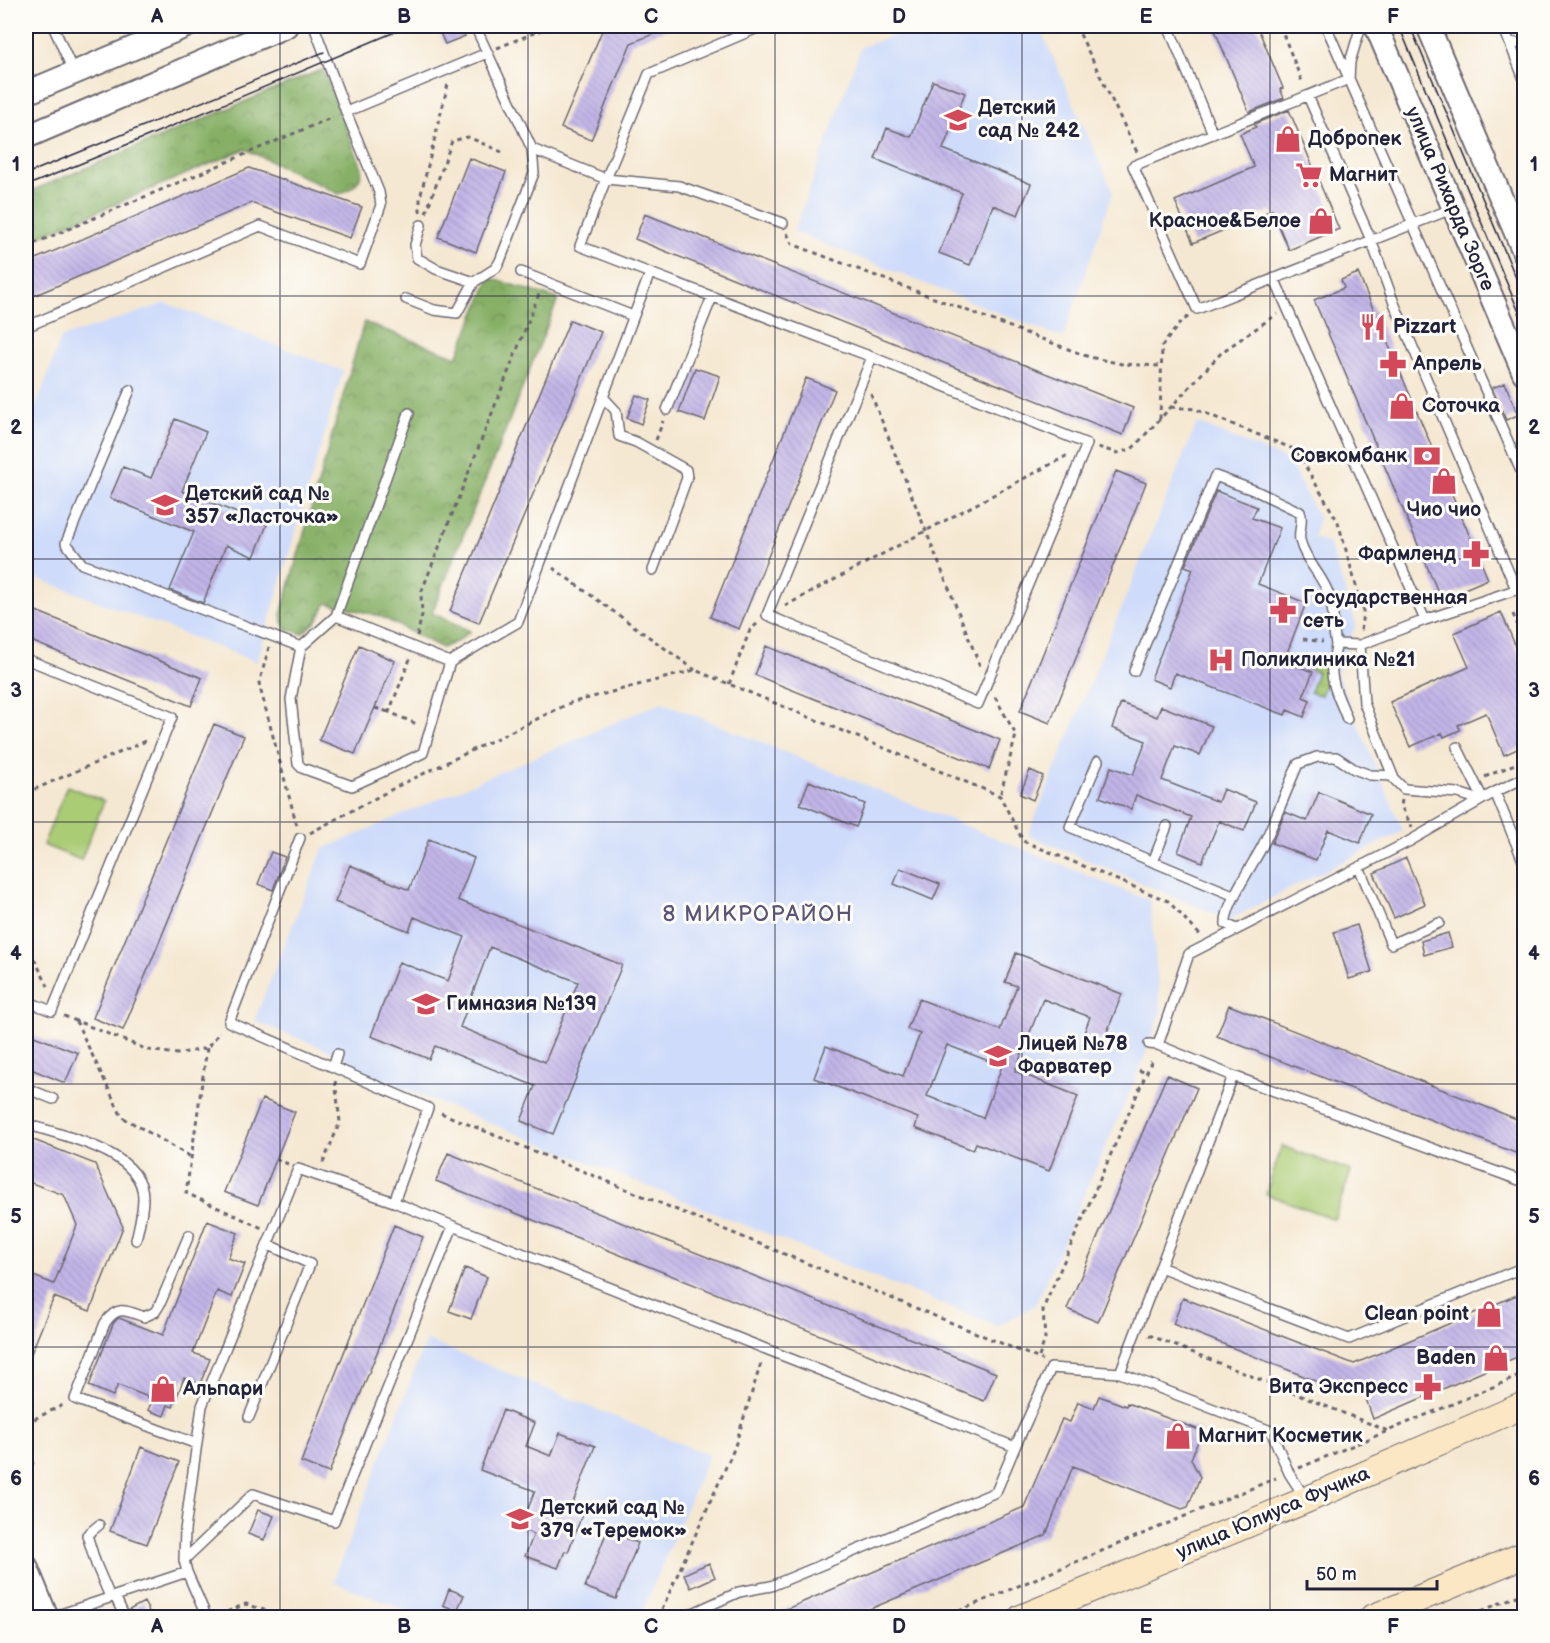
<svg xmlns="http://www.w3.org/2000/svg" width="1550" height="1643" viewBox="0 0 1550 1643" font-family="'Balsamiq Sans',sans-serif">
<defs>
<pattern id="grass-tufts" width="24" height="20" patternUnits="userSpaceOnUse" patternTransform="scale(1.5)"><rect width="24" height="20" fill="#aacc74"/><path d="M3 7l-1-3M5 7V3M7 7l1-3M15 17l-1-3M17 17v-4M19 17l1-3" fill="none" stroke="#92af65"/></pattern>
<pattern id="forest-crowns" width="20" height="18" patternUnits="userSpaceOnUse" patternTransform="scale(1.5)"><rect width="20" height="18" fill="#87b066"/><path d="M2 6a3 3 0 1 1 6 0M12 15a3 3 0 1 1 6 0" fill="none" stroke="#6e8f55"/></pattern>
<pattern id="building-back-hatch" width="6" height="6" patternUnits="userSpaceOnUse" patternTransform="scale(1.5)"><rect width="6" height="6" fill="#c2b5e7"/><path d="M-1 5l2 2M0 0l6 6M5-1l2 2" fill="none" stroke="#a69bc7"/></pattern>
</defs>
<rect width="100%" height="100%" fill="#fdfcf7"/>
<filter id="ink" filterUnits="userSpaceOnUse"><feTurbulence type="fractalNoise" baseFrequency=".0167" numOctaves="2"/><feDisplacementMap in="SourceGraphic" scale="12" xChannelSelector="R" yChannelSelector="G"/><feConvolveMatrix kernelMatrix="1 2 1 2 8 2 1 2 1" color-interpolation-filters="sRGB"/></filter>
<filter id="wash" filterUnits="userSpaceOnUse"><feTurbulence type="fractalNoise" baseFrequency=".008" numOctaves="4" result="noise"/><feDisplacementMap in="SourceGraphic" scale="24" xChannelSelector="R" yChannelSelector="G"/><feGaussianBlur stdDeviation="1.35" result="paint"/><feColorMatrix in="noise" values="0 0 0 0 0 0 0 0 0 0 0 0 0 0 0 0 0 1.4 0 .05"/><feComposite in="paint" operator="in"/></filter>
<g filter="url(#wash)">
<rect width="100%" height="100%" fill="#f5e8d2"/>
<path fill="#cedbfa" d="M922 26H1039L1113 192 1063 338 794 232 861 47Z
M166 303 343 371 257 662 26 574V435L61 338Z
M1197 423 1289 461 1319 519 1313 537 1330 545 1356 624 1337 674 1403 831 1229 920 1028 835Z
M662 702 1150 901 1161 1013 1136 1078 1035 1305 997 1326 350 1067 345 1057 254 1021 323 849Z
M426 1340 709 1455 640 1617H422L333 1582Z"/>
<path fill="url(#grass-tufts)" stroke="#667758" stroke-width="1.5" d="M1307 657C1332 661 1329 676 1321 695L1310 692 1317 672 1296 663Z"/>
<path fill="url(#forest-crowns)" stroke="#546950" stroke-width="1.5" d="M323 69 362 168C361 183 352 189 339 194L245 149 26 242V193Z
M490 278 558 299 432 613 470 631 458 641 442 648 380 616 327 603 316 622 302 634 285 628 281 615 364 322 457 357Z"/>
<path fill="#aacc74" stroke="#667758" stroke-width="1.5" d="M67 786 104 801 81 860 43 845Z
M1282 1146 1351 1171 1334 1219 1266 1194Z"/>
<g id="blocks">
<path fill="url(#building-back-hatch)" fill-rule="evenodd" d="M437 26H460L465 36 445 44Z
M604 26H673L631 43 591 140 561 128Z
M1213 26H1257L1283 88 1280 89 1284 98 1249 112Z
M933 81 965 93 943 149 1031 184 1018 215 993 205 970 265 939 253 962 193 875 159 887 128 911 137Z
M1289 110 1339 229 1289 250 1272 210 1193 243 1175 201 1254 167 1240 134 1256 127 1254 124Z
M469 158 506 172 476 252 438 237Z
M249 168 362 207 350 238 251 203 26 299V263Z
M645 214 1133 408 1123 435 635 239Z
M1358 273 1488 579 1441 599 1314 300 1344 288 1341 280Z
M570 320 601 332 479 623 450 611Z
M695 368 720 376 705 421 679 412Z
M806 378 835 390 739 629 710 617Z
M1505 383 1518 415 1506 420 1492 388Z
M636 395 650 400 641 424 627 418Z
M175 419 206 432 182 491 267 525 254 557 226 545 203 603 170 590 194 532 110 498 123 467 151 478Z
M1116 471 1146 483 1050 723 1020 711Z
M1216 491 1257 507 1252 518 1280 528 1258 584 1306 603 1284 661 1313 672 1303 697 1310 700 1304 717 1287 710 1285 715 1175 673 1170 687 1151 679 1193 569 1185 566Z
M26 607 202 678 191 706 26 639Z
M1501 612 1524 666V746L1504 755 1486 713 1458 725 1460 730 1444 737 1442 733 1410 747 1390 702 1469 667 1454 633Z
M359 645 395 661 355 754 319 740Z
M766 646 1000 740 989 769 755 675Z
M1121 703 1157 717 1161 706 1212 726 1200 755 1175 746 1162 780 1218 802 1223 789 1256 802 1244 831 1219 821 1202 862 1178 852 1191 817 1136 795 1131 809 1100 797 1111 767 1133 775 1146 741 1112 728Z
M214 724 244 736 123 1030 93 1018Z
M1030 770 1043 776 1033 800 1020 794Z
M809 781 865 804 856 827 800 804Z
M1319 792 1371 814 1360 843 1328 830 1316 860 1272 843 1285 812 1307 821Z
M429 839 474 858 458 900 622 965 553 1134 521 1121 535 1086 435 1046 429 1059 371 1036 399 962 448 981 465 937 414 917 409 931 335 902 350 865 409 890ZM490 947 578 982 545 1062 460 1027Z
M271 852 285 857 273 890 258 884Z
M1406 858 1425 904 1394 918 1374 873Z
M900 868 940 884 933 900 894 884Z
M1357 925 1372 972 1349 979 1334 932Z
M1448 933 1452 947 1424 955 1421 941Z
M1016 953 1122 994 1104 1040 1084 1033 1090 1017 1043 999 1015 1071 1078 1096 1049 1171 976 1143 973 1150 915 1128 918 1118 814 1078 826 1046 903 1076 920 1034 907 1029 919 999 1000 1030 1017 986 1005 982ZM947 1045 1002 1066 983 1118 927 1096Z
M1229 1005 1524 1122V1137L1518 1154 1217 1036Z
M26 1033 78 1053 65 1083 26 1067Z
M1167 1075 1197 1088 1098 1322 1067 1309Z
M262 1099 295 1112 258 1205 224 1192Z
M26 1137 95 1164 123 1227 90 1311 54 1297 26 1366V1273L54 1284 77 1225 64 1195 26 1181Z
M448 1153 996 1373 984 1401 436 1181Z
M207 1221 238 1233 228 1258 245 1264 232 1297 217 1291 193 1353 210 1359 200 1384 184 1378 173 1407 168 1405 164 1416 148 1410 153 1399 118 1385 113 1396 89 1386 113 1324 117 1319 119 1318 163 1335Z
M394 1225 423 1237 329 1473 301 1462Z
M465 1268 487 1277 471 1319 449 1311Z
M1524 1292V1354L1373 1419 1364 1393H1346L1173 1324 1183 1298 1354 1364Z
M1099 1396 1126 1406 1127 1403 1202 1431 1191 1459 1200 1477 1188 1507 1182 1509 1073 1466 1046 1535 851 1617H768L1024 1507 1062 1419 1070 1422 1078 1402 1094 1408Z
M503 1410 535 1423 526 1446 551 1456 560 1433 595 1446 570 1510 582 1515 568 1552 565 1551 558 1568 525 1556 534 1534 520 1529 535 1491 480 1470Z
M141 1447 179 1462 147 1544 110 1531Z
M258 1510 274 1516 264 1540 248 1534Z
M607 1531 638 1543 616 1599 585 1587Z
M709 1563 715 1577 691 1588 684 1574Z
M449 1589 464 1595 457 1611 443 1605Z
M144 1602 152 1617H132L129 1610Z"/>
</g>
</g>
<g filter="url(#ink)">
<use href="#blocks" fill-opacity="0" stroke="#6c6770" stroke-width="1.5"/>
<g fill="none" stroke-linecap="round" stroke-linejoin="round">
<defs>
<path id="service" d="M53 26 74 73
M475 26 532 149 606 179 649 74 762 26
M1168 26 1213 134
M1326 26 1524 478
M1361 26 1350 62 1349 79 1133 166 1197 309 1454 208
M1503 26 1524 79
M1509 41 1524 45
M1308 96 1371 240 1394 303 1516 589
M346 112 487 53
M421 225 415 245 417 258 436 269 474 282
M521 272 633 316
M650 273 872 357 1087 444 978 704 767 615 872 357
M1274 278 1425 620
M406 299 434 310 457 313 474 282 496 268 500 261 534 173 532 149
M26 327 260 226 360 264 381 205 379 192 346 112 314 26
M130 390 66 543 82 564 301 647 336 616 450 662
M603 397 616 411 619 436 636 442 686 470 687 478 653 570
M667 410 712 297
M336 616 409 413
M1336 644C1336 654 1332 659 1332 667 1330 684 1342 704 1347 719
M1360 645 1364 703 1394 779 1404 789 1458 793 1480 800
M301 647 291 699 298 764 302 768 352 786 423 753 450 662 518 622 650 273 580 246 606 179 679 186 783 223
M26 659 172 717 52 1011 26 1001
M1134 671 1215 476 1256 491 1300 512C1304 522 1298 530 1300 540 1305 562 1324 576 1330 598 1335 613 1332 629 1336 644L1360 645 1425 620 1524 587
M1457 747 1483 799
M1098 761 1070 827 1235 896
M1495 792 1524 863
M300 838 229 1022 333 1067
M1153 862 1167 826
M1359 867 1391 944 1439 923
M1237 929 1226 924C1224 906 1254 863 1263 845 1276 819 1286 791 1298 764L1317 757H1336L1354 769 1370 775 1393 776
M1158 1045 1189 954 1408 842 1495 792 1524 778
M337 1054 333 1067 428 1108 394 1202
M1233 1076 1519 1180 1524 1178
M26 1088 53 1099
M26 1124C60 1135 144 1151 143 1198 143 1212 139 1226 136 1240
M453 1226 1015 1447
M189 1235 160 1304 155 1312 144 1317C126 1310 117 1305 105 1323L75 1399 197 1444
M1160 1267 1349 1339 1524 1267
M1120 1373 1271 1431 1289 1473 1305 1498
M249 1417 310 1264 267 1244
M99 1525 87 1535 96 1564 110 1597
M184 1560 253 1494 334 1521 453 1226 394 1202 298 1169 202 1406 185 1530 184 1560 187 1572
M115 1596 125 1618
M49 1618 187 1572 207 1618
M682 1618 739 1592 771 1586 996 1492 1015 1447 1051 1368 1120 1373 1233 1076 1158 1045 1149 1044"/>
<path id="tertiary" d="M1376 26 1524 373
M1428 26 1524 252
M26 93 186 26
M26 137 286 26
M26 1566 47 1618"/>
<path id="secondary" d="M1021 1618 1306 1500 1524 1405
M1372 1618 1524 1555"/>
</defs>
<use href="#service" stroke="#6c6770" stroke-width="12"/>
<use href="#tertiary" stroke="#6c6770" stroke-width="26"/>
<use href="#secondary" stroke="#6c6770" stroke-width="28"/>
<path stroke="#6c6770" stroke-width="3" stroke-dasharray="4.5 4.5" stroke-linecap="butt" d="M1076 26 1137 152
M1280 26 1303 84
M497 48 551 26
M420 212V198L448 84
M426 213 452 141 468 137 502 152
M787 233 792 244 1089 357 1122 364 1160 366
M26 247 333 117
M871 394 980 666
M1171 407 1195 409 1296 450 1338 522 1363 610 1361 631
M1160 419 1162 346 1180 323 1189 316
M656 440 663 421
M1098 447 1117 453 1132 449 1222 352 1277 314
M553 568 695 670
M785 606 1068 455
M1513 614 1524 641
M417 636 422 615 421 593 539 294
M1303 639 1323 642
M269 647 259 684 297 826
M410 659 389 712 419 725
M729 684 750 630 757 624
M995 697 1016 735 1000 796
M375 708 389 712
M1485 777 1524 760
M26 793 148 740
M1402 800 1401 806 1412 827
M310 833 398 786 570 703 695 670 1000 796 1023 841 1168 901 1200 935
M26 943 48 986
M64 1016 148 1050 177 1054 207 1048 220 1032
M76 1021 122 1117 191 1157
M207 1048 186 1193 262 1228
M1139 1070 1146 1073
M441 1113 1042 1360
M276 1159 288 1164
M323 1163 340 1122 335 1080
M1149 1335 1388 1431
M1039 1357 1045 1339 1043 1309 1153 1058
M26 1423 65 1404
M26 1458 34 1464
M1299 1468 1524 1374
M219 1615 246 1604 288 1618
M658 1618 734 1449 762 1360
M942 1618 1276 1478
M1465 1618 1524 1593"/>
<use href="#service" stroke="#fff" stroke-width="9"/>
<use href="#tertiary" stroke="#fff" stroke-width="22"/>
<use href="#secondary" stroke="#fbe7c3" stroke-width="26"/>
<path stroke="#22223b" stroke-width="1.5" d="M1399 26 1524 324
M1410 26 1524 297
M26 174 324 52
M26 186 148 136 409 26"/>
</g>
</g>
<path fill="none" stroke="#22223b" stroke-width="1.5" stroke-opacity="0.55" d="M280 26V1618M528 26V1618M775 26V1618M1022 26V1618M1270 26V1618M26 296H1524M26 559H1524M26 822H1524M26 1084H1524M26 1347H1524"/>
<defs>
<symbol id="school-bare" viewBox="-9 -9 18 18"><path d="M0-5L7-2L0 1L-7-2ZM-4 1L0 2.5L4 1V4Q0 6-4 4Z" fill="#d1495b" stroke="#fdfcf7" stroke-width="2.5" paint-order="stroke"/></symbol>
<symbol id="shop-bare" viewBox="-9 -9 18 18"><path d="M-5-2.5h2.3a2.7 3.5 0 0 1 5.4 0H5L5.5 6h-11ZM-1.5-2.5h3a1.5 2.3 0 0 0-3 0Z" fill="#d1495b" stroke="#fdfcf7" stroke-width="2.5" paint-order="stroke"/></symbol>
<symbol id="supermarket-bare" viewBox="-9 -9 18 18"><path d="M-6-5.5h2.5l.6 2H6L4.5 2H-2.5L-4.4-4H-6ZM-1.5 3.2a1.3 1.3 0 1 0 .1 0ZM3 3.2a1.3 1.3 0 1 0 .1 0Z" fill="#d1495b" stroke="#fdfcf7" stroke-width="2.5" paint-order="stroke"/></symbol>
<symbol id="restaurant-bare" viewBox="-9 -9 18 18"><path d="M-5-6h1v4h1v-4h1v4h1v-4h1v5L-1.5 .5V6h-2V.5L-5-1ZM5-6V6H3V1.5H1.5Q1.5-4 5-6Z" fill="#d1495b" stroke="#fdfcf7" stroke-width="2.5" paint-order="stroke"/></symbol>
<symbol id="pharmacy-bare" viewBox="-9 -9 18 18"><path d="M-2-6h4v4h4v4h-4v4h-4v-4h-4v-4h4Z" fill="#d1495b" stroke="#fdfcf7" stroke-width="2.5" paint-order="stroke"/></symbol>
<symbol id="bank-bare" viewBox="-9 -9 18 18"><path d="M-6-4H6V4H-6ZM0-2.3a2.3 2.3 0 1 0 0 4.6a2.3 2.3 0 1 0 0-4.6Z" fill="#d1495b" stroke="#fdfcf7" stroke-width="2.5" paint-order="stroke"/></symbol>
<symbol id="hospital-bare" viewBox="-9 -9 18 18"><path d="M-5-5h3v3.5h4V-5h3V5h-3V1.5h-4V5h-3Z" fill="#d1495b" stroke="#fdfcf7" stroke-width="2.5" paint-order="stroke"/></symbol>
</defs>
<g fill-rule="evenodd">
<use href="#school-bare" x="939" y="101" width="38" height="38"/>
<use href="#shop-bare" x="1269" y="120" width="38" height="38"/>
<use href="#supermarket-bare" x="1290" y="156" width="38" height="38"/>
<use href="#shop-bare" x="1302" y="202" width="38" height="38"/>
<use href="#restaurant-bare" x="1354" y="308" width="38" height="38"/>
<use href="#pharmacy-bare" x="1374" y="345" width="38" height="38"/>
<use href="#shop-bare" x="1383" y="387" width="38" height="38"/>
<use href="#bank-bare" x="1408" y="437" width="38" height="38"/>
<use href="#shop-bare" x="1425" y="462" width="38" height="38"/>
<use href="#school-bare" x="146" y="486" width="38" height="38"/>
<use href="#pharmacy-bare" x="1457" y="535" width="38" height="38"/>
<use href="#pharmacy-bare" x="1264" y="591" width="38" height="38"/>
<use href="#hospital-bare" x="1202" y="641" width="38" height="38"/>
<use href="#school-bare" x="407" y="985" width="38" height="38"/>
<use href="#school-bare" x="979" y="1037" width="38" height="38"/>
<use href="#shop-bare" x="1470" y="1295" width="38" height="38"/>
<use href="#shop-bare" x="1477" y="1339" width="38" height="38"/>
<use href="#pharmacy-bare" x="1409" y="1368" width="38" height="38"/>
<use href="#shop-bare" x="144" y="1370" width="38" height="38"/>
<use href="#shop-bare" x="1159" y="1417" width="38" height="38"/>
<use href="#school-bare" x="501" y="1500" width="38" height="38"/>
</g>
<g text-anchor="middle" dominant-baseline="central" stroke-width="6" stroke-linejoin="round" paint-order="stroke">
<g font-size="20" font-weight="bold" fill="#22223b" stroke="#fdfcf7" text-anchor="start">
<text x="978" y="108">Детский<tspan x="978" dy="23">сад № 242</tspan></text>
<text x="1308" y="139">Добропек</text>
<text x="1329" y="175">Магнит</text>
<text x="1301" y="221" text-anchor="end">Красное&amp;Белое</text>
<text x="1393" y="327">Pizzart</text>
<text x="1413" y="364">Апрель</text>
<text x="1422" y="406">Соточка</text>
<text x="1407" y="456" text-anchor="end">Совкомбанк</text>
<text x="185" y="494">Детский сад №<tspan x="185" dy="23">357 «Ласточка»</tspan></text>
<text x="1444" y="510" text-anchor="middle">Чио чио</text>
<text x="1456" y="554" text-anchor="end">Фармленд</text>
<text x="1303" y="598">Государственная<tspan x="1303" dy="23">сеть</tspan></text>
<text x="1241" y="660">Поликлиника №21</text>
<text x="446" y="1004">Гимназия №139</text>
<text x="1018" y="1044">Лицей №78<tspan x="1018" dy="23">Фарватер</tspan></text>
<text x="1469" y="1314" text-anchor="end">Clean point</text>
<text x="1476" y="1358" text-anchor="end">Baden</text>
<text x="1408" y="1387" text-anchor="end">Вита Экспресс</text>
<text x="183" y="1389">Альпари</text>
<text x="1198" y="1436">Магнит Косметик</text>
<text x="540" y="1508">Детский сад №<tspan x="540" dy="23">379 «Теремок»</tspan></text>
</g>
<g font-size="20" fill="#22223b" stroke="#fdfcf7">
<text transform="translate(1450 199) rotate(67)">улица Рихарда Зорге</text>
<text transform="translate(1273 1513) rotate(-23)">улица Юлиуса Фучика</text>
</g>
<g font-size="22" letter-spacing="1.5" fill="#5a5577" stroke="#fdfcf7">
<text x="758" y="914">8 МИКРОРАЙОН</text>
</g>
</g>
<rect width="1550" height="1643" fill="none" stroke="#fdfcf7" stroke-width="66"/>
<path d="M1307 1580v9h130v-9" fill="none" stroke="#22223b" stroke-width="3"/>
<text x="1316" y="1580" font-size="18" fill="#22223b" stroke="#fdfcf7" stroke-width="4.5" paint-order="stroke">50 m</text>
<rect x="33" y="33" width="1484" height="1577" fill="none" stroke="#22223b" stroke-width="2"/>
<g font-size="20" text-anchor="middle" font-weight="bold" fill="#22223b">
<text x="157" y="23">A</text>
<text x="404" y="23">B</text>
<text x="651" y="23">C</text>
<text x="899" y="23">D</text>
<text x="1146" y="23">E</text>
<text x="1393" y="23">F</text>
<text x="16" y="171">1</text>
<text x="1534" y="171">1</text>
<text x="16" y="434">2</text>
<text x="1534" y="434">2</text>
<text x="16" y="697">3</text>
<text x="1534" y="697">3</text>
<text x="16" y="960">4</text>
<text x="1534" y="960">4</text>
<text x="16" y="1223">5</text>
<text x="1534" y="1223">5</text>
<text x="16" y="1485">6</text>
<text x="1534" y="1485">6</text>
<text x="157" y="1633">A</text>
<text x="404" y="1633">B</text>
<text x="651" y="1633">C</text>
<text x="899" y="1633">D</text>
<text x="1146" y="1633">E</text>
<text x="1393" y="1633">F</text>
</g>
</svg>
